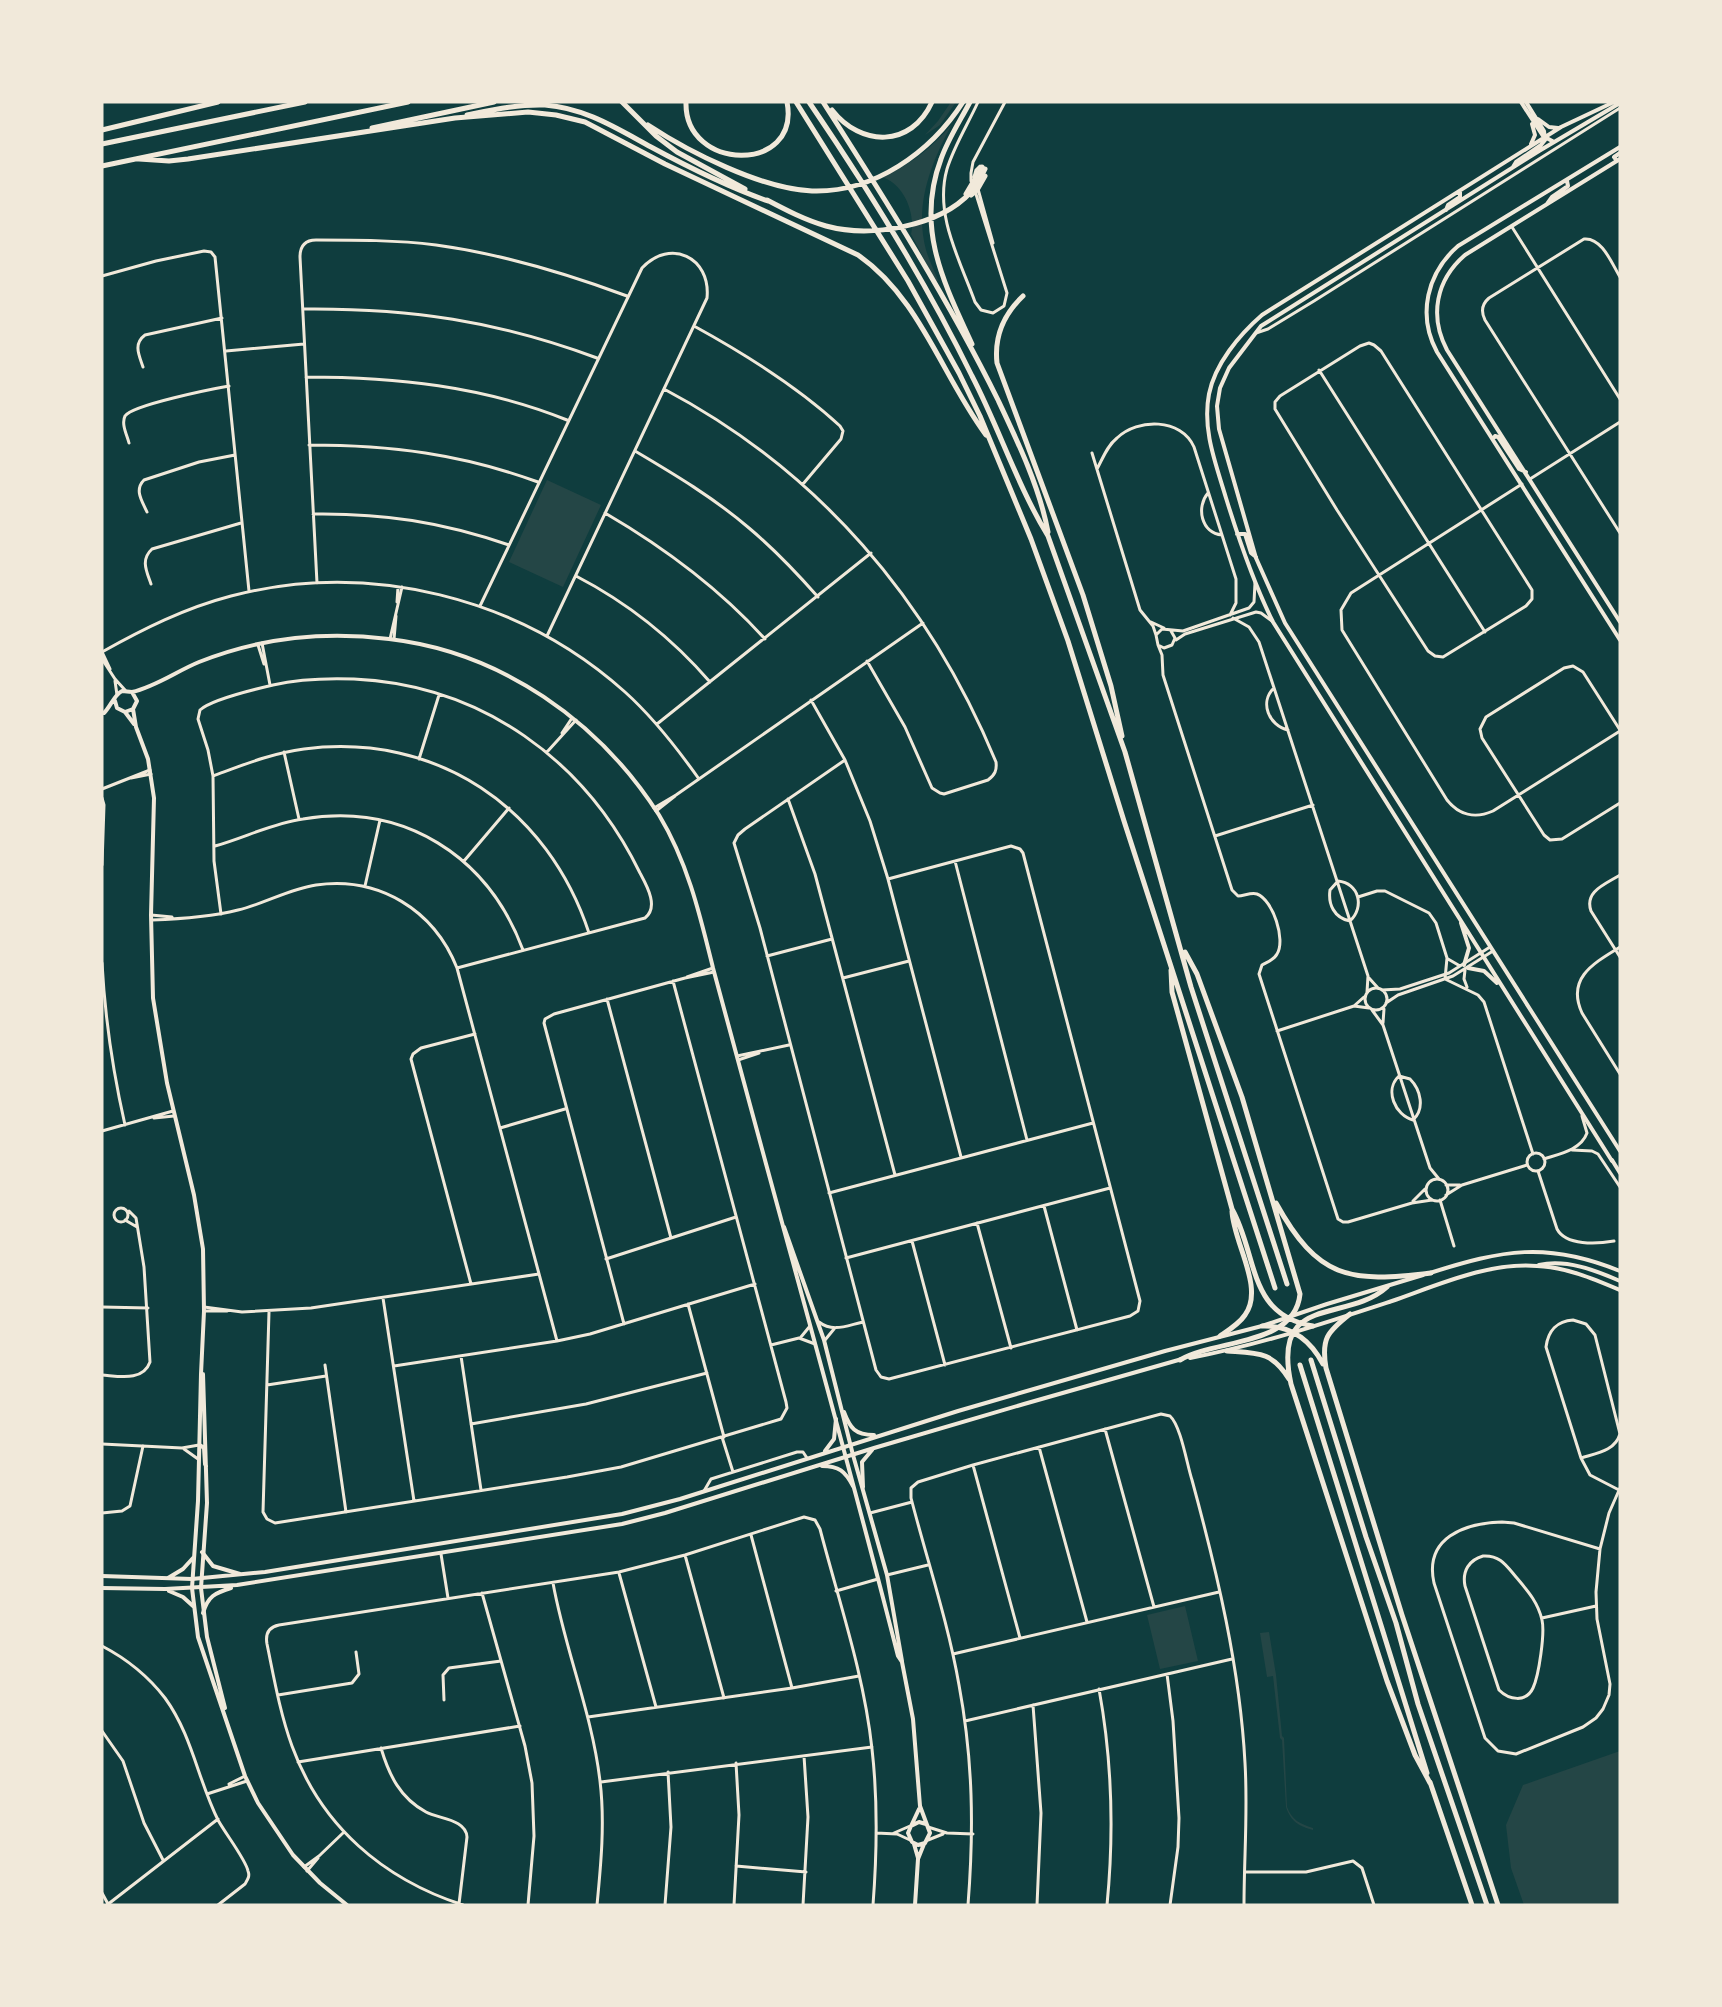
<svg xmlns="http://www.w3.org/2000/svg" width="1722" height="2007" viewBox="0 0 1722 2007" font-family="'Nunito Sans',sans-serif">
<rect width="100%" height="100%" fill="#0f3d3e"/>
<path fill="#244646" d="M951 102H956L940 125 925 135 938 121Z
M952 124C931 163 914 205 926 250 929 260 934 270 938 280L936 282 911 234C916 213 903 182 881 177 909 166 932 148 952 124Z
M547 480 601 505 563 587 509 562Z
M1185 1606 1198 1661 1160 1669 1147 1615Z
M1269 1632 1276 1675 1282 1736 1284 1738 1287 1807C1292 1820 1300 1824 1313 1828V1830C1299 1826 1291 1822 1286 1807L1282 1740 1280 1738 1273 1676 1267 1677 1260 1633Z
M1620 1751V1905H1524L1511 1868 1506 1825 1523 1785Z"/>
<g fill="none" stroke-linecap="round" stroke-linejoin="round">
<path stroke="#f1e9da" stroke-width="3" d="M974 177 976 170 980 166
M971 181V173L973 162 1005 102
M978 189 993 243
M975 191 1007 293 1004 306 993 313 981 310 975 302C960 260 934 215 947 169 954 146 968 124 978 102
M1512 227 1620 399
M102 276 156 261 204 251 211 252 215 257 249 591
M1620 277C1612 264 1602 237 1584 239L1489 298C1482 304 1481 312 1485 320L1620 533
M304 309C410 308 497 321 597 358
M694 326C745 354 797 386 840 426L843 431 841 439 803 484
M1256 333 1268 329 1314 301 1620 108
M1369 343 1374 345 1381 351 1532 590V599L1526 606 1443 657 1435 656 1428 651 1337 510 1275 409V402L1280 396 1360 346Z
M226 351 304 344
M143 367C139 355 133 344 145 335L222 318
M1319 370 1485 632
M306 377C395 377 483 386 567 420
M664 389C819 471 929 600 996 762 997 770 995 775 988 780L944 794 940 793 932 788 905 727 867 661
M129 443C127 435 121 424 125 416 132 405 212 389 229 386
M309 445C391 445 461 454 538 482
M635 451C674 474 714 498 749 528 774 549 796 572 818 597
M1092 453 1140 610 1153 626 1156 635
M1097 469C1103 458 1107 446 1117 438 1138 418 1181 418 1194 447L1236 579V603L1230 615
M1530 479 1620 422
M1522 484 1351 593 1341 610 1342 630 1447 800C1459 815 1475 819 1493 811L1620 731
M1208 493C1196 507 1201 533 1222 535
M147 512C142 501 134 490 144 480L199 462 235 455
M605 513C665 548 718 587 765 639
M313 514C383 513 442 522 509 545
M576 576C628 603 672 638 710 682
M317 583 300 257C300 246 305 240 316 240 356 240 396 240 436 245 502 254 565 273 627 296
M151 584C147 572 140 560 152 549L241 523
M397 602 398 587
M480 606 642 268C670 238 711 257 707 298L547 636
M1233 618 1249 627 1259 642 1368 976 1367 992
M1151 622 1164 628
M1171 631 1175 638 1172 645 1164 648 1158 645 1156 635 1162 629 1183 631 1249 608 1254 602 1255 583
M390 639 402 587
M394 639 396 616
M1176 640 1185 634 1256 612 1261 613 1272 621
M262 643 270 685
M258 645 264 664
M1158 645 1162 655 1163 675 1232 890 1238 896C1244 896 1251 892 1257 894 1273 900 1286 940 1277 954 1274 960 1267 962 1262 965L1259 974 1338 1219 1343 1222H1348L1412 1203 1432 1200
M102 652C143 629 185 608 231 596 369 560 519 597 625 692 654 718 677 748 699 779
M102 652 110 669
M102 659 115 679 125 690
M115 681 117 695
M1274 688C1259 702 1269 726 1288 730
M811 700 845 760 870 821 888 879 961 1157
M657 724 871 553
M1620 730 1583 672 1573 666 1564 668 1486 717 1480 729 1482 738 1544 835 1550 840 1562 839 1620 803
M562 733 572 718
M284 752 299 819
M547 752 576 720
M419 759 439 695
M845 760 745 829 738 835 734 843 760 928 876 1370 881 1377 889 1379 1130 1316 1138 1311 1140 1301 1023 853 1020 849 1011 846 888 879
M213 776C243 765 272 753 304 749 437 732 548 808 589 933
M131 778 151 774
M102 789 150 770
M102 798 104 805 102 865
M788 799 815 874 895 1175
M654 808 676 795 923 623
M656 811 675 796
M1215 836 1313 805
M215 846C244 838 273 823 303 819 404 802 488 856 523 950
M464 861 509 808
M955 861 1027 1140
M1620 875C1606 884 1584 891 1591 911L1620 957
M1338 881C1359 883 1365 907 1350 921 1334 918 1328 904 1330 890Z
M365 886 380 820
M1358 897 1377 891H1385L1429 913 1436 923 1447 958 1445 979 1478 995 1484 1002 1533 1154
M221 914 214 861 213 776 208 750 198 719 200 710C212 699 256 689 273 685 299 679 327 678 354 679 482 685 585 760 640 873 647 886 659 907 645 918L457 968
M151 915 172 917
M152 920C180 919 210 917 238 910 264 904 289 889 316 885 379 876 434 910 457 968L557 1341
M1620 947C1594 963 1566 978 1582 1013L1620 1074
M767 956 832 939
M1448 959 1460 966
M102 963C105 1018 113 1072 125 1125
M1465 970 1464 979 1467 987
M687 977 713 968
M843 978 909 961
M1369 978 1378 988
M1365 999a11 11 0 1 1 22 0a11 11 0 1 1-22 0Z
M1382 990 1400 989 1449 973 1490 947
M607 999 671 1238
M1386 1003 1398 995 1453 976 1493 951
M1354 1006 1364 997
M1372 1010 1383 1025 1430 1168 1439 1179
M1383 1023 1384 1009
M1277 1031 1354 1006 1369 1008
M737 1056 789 1045
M738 1060 759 1053
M1399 1076 1410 1079C1421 1090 1425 1109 1413 1120 1395 1115 1384 1090 1399 1076Z
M154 1118 174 1116
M500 1128 565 1109
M102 1131 173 1111
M1572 1150 1592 1151 1598 1154 1620 1187
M1527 1162a9 9 0 1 1 18 0a9 9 0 1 1-18 0Z
M1544 1159C1559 1154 1581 1150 1587 1133L1582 1116
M1538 1171 1557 1229C1566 1246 1597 1244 1614 1241
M1426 1190a11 11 0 1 1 22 0a11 11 0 1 1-22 0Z
M1446 1185H1460
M829 1193 1093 1123
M1446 1195 1462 1185 1527 1165
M1440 1200 1454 1246
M1413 1201 1425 1189
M1044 1206 1077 1330
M114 1215a7 7 0 1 1 14 0a7 7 0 1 1-14 0Z
M125 1220 137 1227
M977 1223 1011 1348
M912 1241 945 1365
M846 1258 1110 1188
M606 1259 736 1217
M471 1284 411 1059 413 1054 421 1048 475 1034
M383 1298 414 1501
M688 1304 724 1437
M102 1307 148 1308
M204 1307 242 1312 311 1308 539 1274
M204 1311H227
M269 1312 263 1512 267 1519 275 1523 567 1477 621 1467 781 1419 787 1408 786 1402 673 981
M1573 1320 1586 1324 1595 1335 1620 1434C1615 1451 1597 1453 1581 1458L1546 1347C1548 1331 1557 1321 1573 1320Z
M819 1322C833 1333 848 1325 863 1322
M624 1324 544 1023 545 1019 554 1014 685 978 714 972
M801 1337 810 1326
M825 1340 834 1329
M771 1345 799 1338 815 1344
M461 1356 481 1490
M325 1365 346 1512
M394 1366 557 1341 590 1334 755 1284
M102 1375C118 1376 143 1382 150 1362L144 1267 136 1218 129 1211
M267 1385 326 1376
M471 1424 586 1404 707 1373
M1105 1429 1154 1607
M722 1437 733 1472
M102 1444 182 1448 199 1445
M1039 1447 1087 1622
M184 1449 198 1459
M1581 1458 1590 1475 1619 1490
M973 1465 1020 1638
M704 1491 711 1479 797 1452H803L807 1458
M102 1513 122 1511 130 1506 143 1446
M870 1513 912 1502
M1502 1522 1514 1523 1600 1549 1596 1592 1597 1619 1610 1684 1609 1695 1603 1709 1596 1718 1583 1727 1516 1754 1498 1751 1485 1738 1434 1583C1424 1538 1464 1523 1502 1522Z
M751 1535 792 1688
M1600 1549 1609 1513 1620 1488
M441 1554 448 1598
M685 1555 724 1698
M1483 1556C1500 1555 1506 1565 1516 1577 1527 1590 1538 1602 1542 1620 1545 1633 1539 1675 1533 1688 1526 1703 1509 1700 1499 1690L1465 1586C1462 1571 1469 1560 1483 1556Z
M619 1573 656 1707
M887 1575 928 1565
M553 1583C565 1650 592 1713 600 1781 605 1822 601 1864 597 1905
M836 1591 878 1579
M482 1593 525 1746 532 1783 534 1836 528 1905
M1542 1618 1596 1606
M102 1646C127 1659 148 1676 165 1698 192 1735 198 1780 218 1820 225 1833 246 1860 248 1871 250 1876 248 1879 245 1884L218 1905
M953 1654 1219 1592
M1167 1674 1173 1721 1179 1818 1178 1847 1170 1905
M1099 1689C1112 1760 1114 1834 1107 1905
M278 1695 352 1683 359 1674 356 1652
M444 1700 443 1675 449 1668 501 1661
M1033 1705 1041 1813 1037 1905
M588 1717 792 1688 859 1676
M965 1721 1232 1659
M102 1731 123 1761 144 1823 163 1860
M381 1748C389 1775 400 1798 426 1812 439 1819 466 1819 467 1837L459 1904
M298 1762 520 1726
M601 1782 872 1747
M229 1784 245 1776
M207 1794 247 1781
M928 1827 947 1833 973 1834
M876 1833 897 1834 910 1840
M894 1833 910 1826
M928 1840 943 1834
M736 1866 806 1872
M304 1867 319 1856 343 1833
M307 1871 318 1858
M1245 1872H1306L1353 1861 1362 1868 1374 1905
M102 1893 108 1904
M107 1905 218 1819
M463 1905C383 1879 321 1826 292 1746 280 1713 274 1678 267 1644 265 1633 269 1627 279 1625L619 1572 685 1555 804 1517 815 1520 820 1529C839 1602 864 1674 872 1749 878 1801 877 1853 873 1905
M665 1905 671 1827 668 1772
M734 1905 739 1815 736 1763
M803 1905 808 1817 804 1756
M968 1905C974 1829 973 1760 959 1685 948 1622 927 1560 911 1498V1488L918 1482 973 1465 1161 1414 1170 1416C1181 1426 1187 1465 1192 1480 1217 1572 1240 1668 1245 1763 1248 1811 1244 1858 1244 1905"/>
<path stroke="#f1e9da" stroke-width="4" d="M1521 102 1543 136 1554 142
M1620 103 1539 151 1261 326 1229 368 1220 388 1217 406 1219 429 1256 558 1285 623 1620 1151
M1538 119 1549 127 1558 128
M1531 144 1535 135 1532 124
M1620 147 1458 246C1427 273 1417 315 1437 352L1620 640
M1620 159 1465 255C1436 280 1429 316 1447 350L1620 622
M1617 161 1614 157 1620 153
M1513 167 1516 162 1541 145 1545 140 1544 131 1526 102
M1547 204 1552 197 1568 186 1567 181
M1446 210 1448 205 1460 197V191
M1493 439 1495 436 1498 437 1519 469 1526 472
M1237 534H1245L1251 553 1256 557
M132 692C155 687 177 671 199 662 259 638 324 631 389 639 501 652 599 721 659 815 688 863 700 915 713 968 724 1009 735 1050 746 1090 797 1279 850 1467 898 1656L902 1662 913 1719 920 1806 930 1833 925 1843 918 1845 912 1842 908 1833 911 1826 919 1822 926 1824
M133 709 136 727 148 759 154 798 151 915 153 998 167 1083 194 1195 203 1249 204 1311 201 1374 198 1501 192 1588 198 1637 245 1776 258 1803 293 1855 320 1883 347 1905
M125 712 134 724
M104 713C111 706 114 695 122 691L132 692 137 701 133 709 125 712 117 708 115 701
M1461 923 1469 948 1464 965
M1468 968 1484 971 1497 983
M1612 1161 1273 622C1253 582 1239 540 1226 498 1216 464 1202 430 1209 394 1215 364 1239 335 1262 315L1561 127 1614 102
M784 1227 824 1340 853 1455 887 1575 902 1661
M1539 1265C1566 1259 1595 1270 1620 1281
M203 1374 207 1503 201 1588 207 1637 225 1708
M200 1445 204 1448 205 1464 206 1466
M912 1824 919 1809
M914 1844 918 1858
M915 1905 918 1859 924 1844"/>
<path stroke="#f1e9da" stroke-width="4" d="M1612 1160 1620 1173
M1430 1273C1502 1250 1547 1241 1620 1271
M1190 1358C1259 1345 1325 1323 1392 1301 1438 1285 1488 1262 1537 1266 1566 1267 1594 1279 1620 1290
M844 1412C850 1428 855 1435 874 1435
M825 1451 834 1439 836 1419
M822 1466C839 1466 845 1471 853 1486
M863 1487 862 1462 872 1450
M202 1552 213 1566 240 1574
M102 1576 192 1579 265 1572 622 1514 680 1499 958 1411 1165 1351 1262 1326 1327 1304 1423 1275
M168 1578 183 1569 193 1558
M102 1588 165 1589 237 1585 622 1524 665 1513 874 1448 1024 1404 1182 1359
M169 1591 183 1597 193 1606
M203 1613C208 1596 215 1593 231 1588"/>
<path stroke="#f1e9da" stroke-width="5" d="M622 102 656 136 677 152 745 189
M686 102C684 172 801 174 787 102
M796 102 908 281 959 373 980 416 1031 539 1068 641 1124 821 1275 1288
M809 102C869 190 925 280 972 376 999 428 1018 487 1048 536L1125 752 1191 987 1287 1284
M823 102C885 199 947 297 998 400 1017 440 1040 488 1048 532
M970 102C960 121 948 139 941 159 915 228 944 283 972 344
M832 110C861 147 911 148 932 102
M467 115C492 110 519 104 545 105 585 108 616 128 651 147 688 167 728 187 768 201
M455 118 528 112 556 115 585 122 665 164 858 255C920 298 942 376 986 435
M648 125C689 152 762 189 812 191 874 193 931 152 963 102
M372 128 494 102
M102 130 218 102
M102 144 305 102
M139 159 169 161 188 159 455 118
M102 166 408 102
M966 194 982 167
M971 195 977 190 985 176
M767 200C786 210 805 220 826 226 870 238 939 227 971 192 977 186 981 177 985 169
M1023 296C1003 315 994 336 997 363L1083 595 1111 686 1122 736
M1171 970 1172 992 1232 1209C1258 1255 1247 1315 1313 1326
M1276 1203C1318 1279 1349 1283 1431 1273
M1387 1287C1346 1324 1271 1292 1291 1384L1387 1681 1415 1755 1430 1783
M1350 1314C1327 1332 1321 1339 1326 1368L1402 1615 1498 1905
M1262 1326C1291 1325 1310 1339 1323 1364
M1220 1336C1229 1330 1239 1324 1245 1315 1265 1288 1233 1242 1232 1211
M1227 1351C1257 1353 1272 1351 1289 1379
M1180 1360C1216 1339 1295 1346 1300 1294L1242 1097 1197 974 1185 952
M1311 1360 1366 1537 1396 1623 1418 1704 1487 1905
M1300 1365 1427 1773
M1430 1782 1472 1905"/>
</g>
<rect width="1722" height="2007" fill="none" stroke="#f1e9da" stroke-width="207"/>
</svg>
